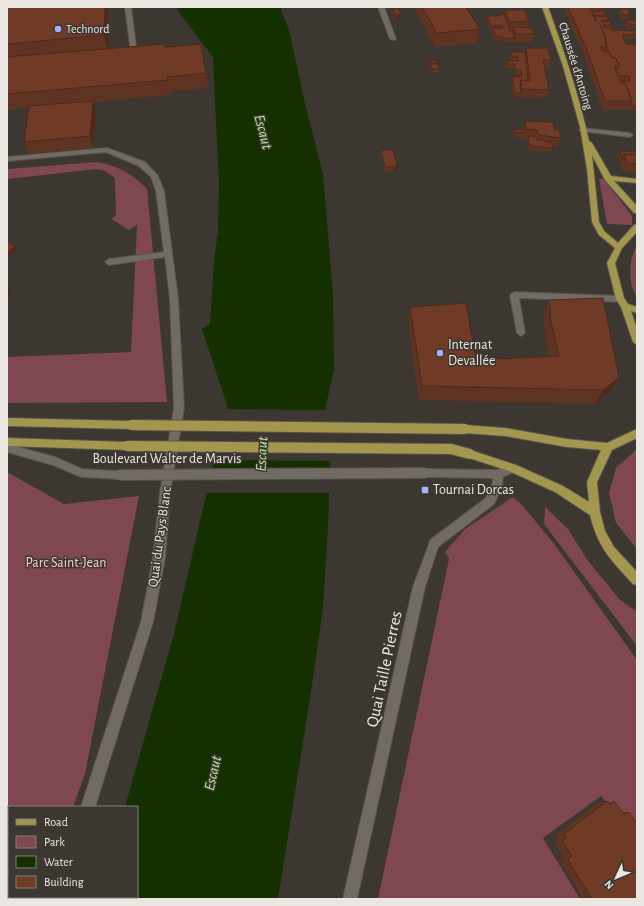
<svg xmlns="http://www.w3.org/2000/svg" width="644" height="906" viewBox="0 0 644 906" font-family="'Alegreya Sans',sans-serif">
<rect width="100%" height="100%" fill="#3c3730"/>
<path fill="#7e4751" d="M97 162C117 165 133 174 147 189L167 402 7 403V357L131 352 137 225 129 230 111 219 116 215 115 178 105 171 97 169 7 179V169Z
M599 179H604L632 216V225L607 224Z
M637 246V297C628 285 628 259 637 246Z
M637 449V549L616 523 609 493 616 468Z
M7 472 64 504 139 496 85 774 73 807H9V897H40L39 899H7Z
M513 497 523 506 555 545 637 660V841L601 796 543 838 580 899H378L449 559 445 552 465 529Z
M545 507 568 529 586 558 619 599 637 612V646L544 524Z"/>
<path fill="#142f00" d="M177 7H280L289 30 305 104 323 174 333 293 334 370 326 405 330 467 328 526 323 608 310 698 278 899H98L99 897H137V807H125L174 634 227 405 202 329 210 324 214 261 218 232 219 184 213 57 178 11Z"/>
<path fill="#3c3730" d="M224 409 329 410 331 461 212 460Z
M302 467 332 468 331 493H204L210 468Z"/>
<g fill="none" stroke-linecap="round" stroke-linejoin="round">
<defs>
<path id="minor" d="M125 7H131L137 54 129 57 126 55 131 53Z
M378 7H384L396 39 395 40 390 39Z
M582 128 630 133 633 135 630 137 580 131 579 130Z
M107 148 145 162 158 176 164 191 178 299 184 408 170 493 165 558 153 622 95 807H81L141 622 153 558 160 493 174 408 170 299 165 257 109 265 105 262 109 259 164 252 156 191 151 177 139 166 106 152 7 161V157Z
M514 292 620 296 624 299 620 302 519 298 525 333 521 336 517 333 510 295Z
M7 444 55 457 82 469 119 471 123 472 124 475 123 478 119 479 81 477 53 465 7 452Z
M512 464 516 465 517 468 516 471 503 477 502 486 494 504 438 547 425 587 357 899H343L413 587 429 544 430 540 486 498 492 486 493 478 425 477 421 476 420 473 421 470 425 469 497 470Z
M49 897H63L62 899H48Z"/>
<path id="major" d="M542 7H548C564 51 579 95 589 141L592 143 611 176 637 179V183L614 181 637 206V213H634L605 180 592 155 599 222 604 231 618 243 634 225 637 224V232L622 248 615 263 624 298 628 304 637 307V313L631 311 637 329V345L633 342 621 307 616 299 607 263 615 248 599 235 592 222 587 169 580 127 563 66Z
M7 418 131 421 134 422 136 425 134 428 131 429 7 426Z
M465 425 505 428 567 439 607 443 637 429V438L612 450 597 482 600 512 605 531 614 547 637 572V585L633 584C611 560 598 548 590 515L555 492 509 471 466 457 465 454 466 451 470 450 516 465 563 486 589 502 587 482 601 450 567 447 505 436 465 433 462 432 460 429 462 426Z
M7 438 127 442 131 443 132 446 131 449 127 450 7 446Z"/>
</defs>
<use href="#minor" stroke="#57534d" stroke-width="2"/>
<use href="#major" stroke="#57534d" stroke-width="2"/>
<use href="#minor" fill="#716b64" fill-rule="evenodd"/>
<use href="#major" fill="#a2974d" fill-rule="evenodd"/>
<defs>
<path id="minor-bridge" d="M119 475 425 473"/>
<path id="major-bridge" d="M131 425 465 429
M127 446 451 449 470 454"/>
</defs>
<use href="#minor-bridge" stroke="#57534d" stroke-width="12" stroke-linecap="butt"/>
<use href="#major-bridge" stroke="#57534d" stroke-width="12" stroke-linecap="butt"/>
<use href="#minor-bridge" stroke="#716b64" stroke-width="10"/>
<use href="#major-bridge" stroke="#a2974d" stroke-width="10"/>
</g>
<path fill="#5f3322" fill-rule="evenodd" d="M7 7H109L108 49 166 47 206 73 208 88 170 92 171 95 93 102 96 113 93 148 29 154 24 142 29 108 7 110Z
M413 7H466L480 29 477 43 435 47Z
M563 7H604L603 11 606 15V16L609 20 608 21 612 25 611 29V30L637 31V38L624 39 626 44H636L637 41V110H602L584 55ZM619 80H628V81H620Z
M616 7H622V8H616Z
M393 9 401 14V18L396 19 393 13Z
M620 9 630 15 628 19H622L618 13Z
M505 10 529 21 528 28 534 34 532 42H501V40H495L491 32V30H490L487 21V16H499L500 14H504ZM509 30H513L512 31H510Z
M627 20H637V29L627 28 625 25Z
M526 48 551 60 549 69H544L549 90 546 98 514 97 511 81 512 77 520 76V75L515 74 514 69 506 68V65L507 61H517H511L510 57 511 52H525Z
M429 60 437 63V64L439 69 438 73H431L430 67H429Z
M525 121 555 130 561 138 558 147 552 146 553 148 551 152 529 151 527 141 528 138 514 137 513 133 514 129H523Z
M381 150 397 164V169L393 171 385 172 381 155Z
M620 151 637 152V173L623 171 618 155Z
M549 300 611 391 595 404 419 400 408 322 410 307 476 360 549 356 545 336 543 314Z
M607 801 608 803 614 801 622 813 628 812 637 899H583L559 860 564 857 554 842 559 839 556 835 598 803Z"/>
<path fill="#4e291b" d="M105 7H109L108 50 104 35Z
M401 14V18L396 19 397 15Z
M93 101 96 113 93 148 90 136Z
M397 164V169L393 171 394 167Z
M15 247 17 252 7 257V252Z
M9 285 11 290 7 302V292Z
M619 378 611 391 595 404 603 390Z"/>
<path fill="#6f3b27" stroke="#4e291b" d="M7 7H105L104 35 7 44Z
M422 7H466L480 29 437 33Z
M568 7H589L596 21 601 26 606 40H605L607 47H600L602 51 609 52 611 57 616 58 619 66H614L621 83H625L632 101H605L586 47Z
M589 7H603L604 9H590Z
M398 8 401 14 397 15 393 9Z
M620 9H627L630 15H623Z
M505 10H525L529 21 509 22Z
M605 11 606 15H594L595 17 606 16 609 20H601L602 22 610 21 612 25H603L605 28H610L611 30 637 31V34L622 35 626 44H637V105L630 106 632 101 625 83H621L620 81H630L629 76H618L616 70H617L619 66 616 58 611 57 609 52 605 51H606L607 47 605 42 606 40 601 26 596 21 592 12Z
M500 14H504L510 31H512L515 38H502V36H496L492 28H503L502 25 491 26 487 16H500Z
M627 20H637V25L629 24Z
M513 27 532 28 534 34H516Z
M165 44V47L201 44 206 73 167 77 168 80 7 94V57Z
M526 48H548L551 60H543L549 90 522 89 521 80 530 81Z
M511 52H525L528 81 521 80 520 84 521 93H515L512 77 522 76 521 70H516L515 64H507V61H519L518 57 512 56Z
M429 60H436L437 63H430Z
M431 64H438L439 69H432Z
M93 101 90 136 24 142 29 106Z
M525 121 553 122 555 130H559L561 138 539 135 537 130 526 129Z
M514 129 525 130V133L515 132Z
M528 136 537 137V140H545V142H551L553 148 530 146Z
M381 150H393L397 164 394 167H385Z
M620 151 637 152V155L624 154 622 159Z
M624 154 637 155V164L627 163Z
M7 241 15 247 7 252Z
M9 285 7 292V286Z
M603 298 619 378 603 390 422 386 410 307 466 303 476 360 559 356 551 321 549 300Z
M607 801 610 805 614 801 624 814 628 812 637 823V899H592L568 860 572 856 562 841 567 838 564 834Z"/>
<g fill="#a4b2fc" stroke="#3c3730" stroke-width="1.5">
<circle cx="58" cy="29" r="4"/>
<circle cx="440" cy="353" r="4"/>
<rect x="421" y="486" width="8" height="8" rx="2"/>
</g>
<g text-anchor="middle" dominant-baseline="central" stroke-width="3" stroke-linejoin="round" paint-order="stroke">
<g font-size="12" fill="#ebe8e4" stroke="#3c3730" text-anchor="start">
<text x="66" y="29">Technord</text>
</g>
<g font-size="12" fill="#ebe8e4" stroke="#3c3730">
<text transform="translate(576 66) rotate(73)">Chaussée d'Antoing</text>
</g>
<g font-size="14" fill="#ebe8e4" stroke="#3c3730" text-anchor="start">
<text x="448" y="345">Internat<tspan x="448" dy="16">Devallée</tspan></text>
<text x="433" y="490">Tournai Dorcas</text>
</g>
<g font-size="14" fill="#ebe8e4" stroke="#3c3730">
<text x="167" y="459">Boulevard Walter de Marvis</text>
<text transform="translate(160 537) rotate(-82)">Quai du Pays Blanc</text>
</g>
<g font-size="14" fill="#f6cfd4" stroke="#3c3730">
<text x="66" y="563">Parc Saint-Jean</text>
</g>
<g font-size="15" font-style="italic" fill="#bcea9f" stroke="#3c3730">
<text transform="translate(263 132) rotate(76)">Escaut</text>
<text transform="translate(262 454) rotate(-87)">Escaut</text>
<text transform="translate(213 773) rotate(-77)">Escaut</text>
</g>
<g font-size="17" fill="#ebe8e4" stroke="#3c3730">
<text transform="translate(384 669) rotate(-78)">Quai Taille Pierres</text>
</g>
</g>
<rect width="644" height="906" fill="none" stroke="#ebe8e4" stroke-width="16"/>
<rect x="8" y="806" width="130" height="92" fill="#3c3730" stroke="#827e78"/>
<rect x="16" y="819" width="20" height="6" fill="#a2974d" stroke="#827e78"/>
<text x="44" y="826" font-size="12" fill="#ebe8e4">Road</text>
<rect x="16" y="836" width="20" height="12" fill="#7e4751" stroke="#827e78"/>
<text x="44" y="846" font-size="12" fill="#ebe8e4">Park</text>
<rect x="16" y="856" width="20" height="12" fill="#142f00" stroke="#827e78"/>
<text x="44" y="866" font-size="12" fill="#ebe8e4">Water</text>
<rect x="16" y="876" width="20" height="12" fill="#6f3b27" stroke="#827e78"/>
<text x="44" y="886" font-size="12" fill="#ebe8e4">Building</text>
<g transform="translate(616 878) rotate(226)" stroke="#3c3730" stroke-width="3" paint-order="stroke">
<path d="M0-3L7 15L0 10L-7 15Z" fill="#ebe8e4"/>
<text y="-6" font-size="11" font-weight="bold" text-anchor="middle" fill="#ebe8e4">N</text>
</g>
</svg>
